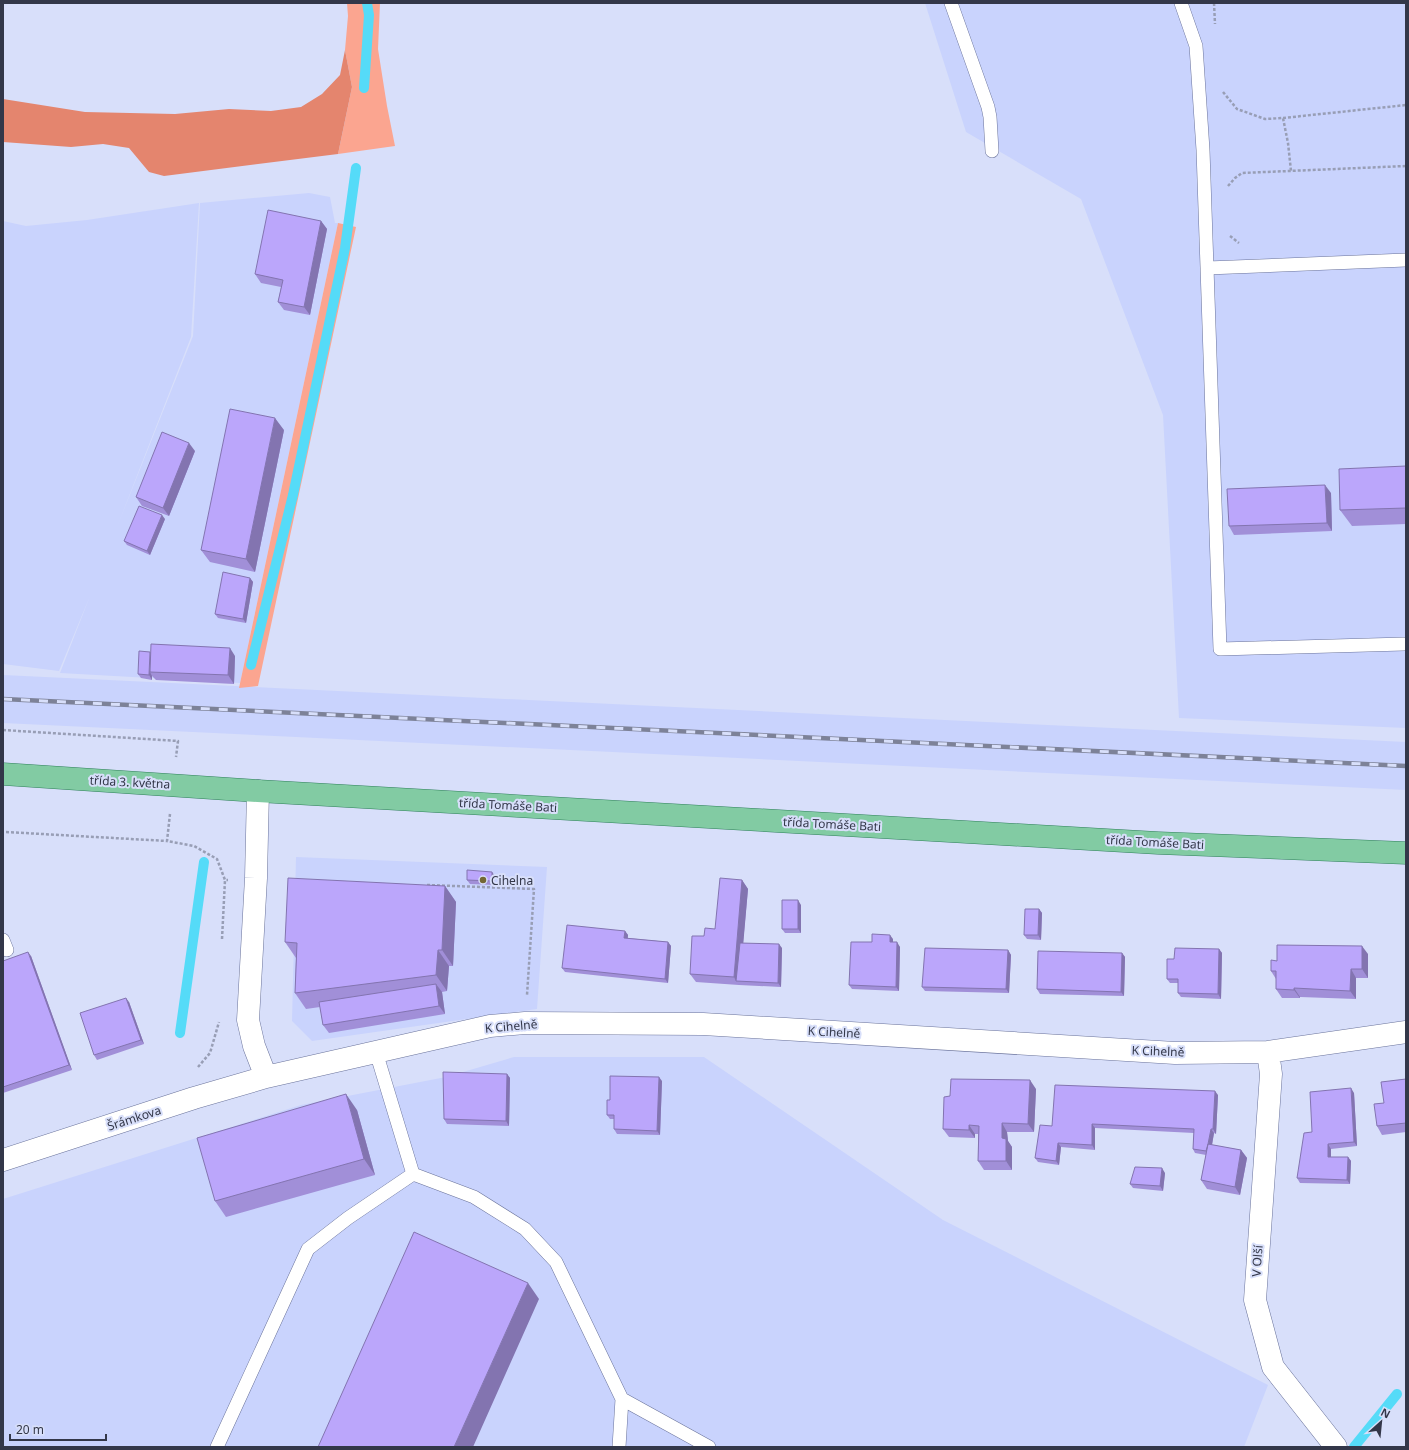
<svg xmlns="http://www.w3.org/2000/svg" width="1409" height="1450" viewBox="0 0 1409 1450" font-family="'Noto Sans',sans-serif">
<rect width="100%" height="100%" fill="#d8dffa"/>
<path fill="#c9d3fd" d="M925 3H1406V728L1179 718 1163 415 1081 199 966 132Z
M309 193 330 197 335 223H338L240 683 60 673 90 596 59 671 3 664V221L26 226 87 220 199 203 191 337 117 527 193 336 200 203Z
M3 675 1406 742V790L3 723Z
M296 857 547 867 537 1009 312 1041 292 1021Z
M514 1057H704L943 1220 1268 1385 1244 1447H3V1199L301 1105 446 1077Z"/>
<path fill="#fba590" d="M347 3H380L378 49 387 106 395 146 338 154 352 87 345 50 348 16Z
M338 223 356 227 258 686 239 688Z"/>
<path fill="#e4856e" d="M345 50 352 87 338 154 164 176 149 172 129 148 103 144 71 147 3 142V99L85 112 175 114 229 109 271 111 301 107 322 94 340 75Z"/>
<g fill="none" stroke-linecap="round" stroke-linejoin="round">
<path stroke="#55dbf8" stroke-width="10" d="M364 88 369 15 367 3
M251 665 293 495 345 248 356 168
M180 1033 204 862
M1354 1447 1397 1394"/>
<defs>
<path id="service" d="M951 3 988 107 990 117 992 151
M1181 3 1196 46 1203 150 1220 649 1404 644
M1207 268 1406 260
M3 940 7 950
M376 1052 413 1174 474 1197 525 1229 556 1262 622 1399 619 1447
M622 1399 709 1447
M217 1447 308 1249 348 1218 413 1174"/>
<path id="minor" d="M258 791 256 878 248 1020 254 1046 266 1077
M1268 1052 1271 1074 1255 1300 1273 1367 1336 1447
M3 1160 194 1098 266 1077 490 1026 525 1023 703 1024 1175 1053 1268 1052 1406 1032"/>
<path id="primary" d="M3 774 258 791 1158 843 1406 853"/>
</defs>
<use href="#service" stroke="#6a739b" stroke-width="14"/>
<use href="#minor" stroke="#6a739b" stroke-width="23"/>
<use href="#primary" stroke="#30805c" stroke-width="23"/>
<path stroke="#989eb5" stroke-width="2.5" stroke-dasharray="3 2" stroke-linecap="butt" d="M1214 3 1215 24
M1223 92 1237 109 1265 119 1283 118 1288 143 1291 171
M1283 118 1406 105
M1228 186 1235 178 1242 173 1406 166
M1230 236 1239 243
M3 730 178 741 176 757
M170 814 167 841 194 846 217 859 225 880H228
M6 832 167 841
M427 885 534 889 527 995
M222 939 225 880
M198 1067 210 1053 219 1022"/>
<use href="#service" stroke="#fff" stroke-width="13"/>
<use href="#minor" stroke="#fff" stroke-width="22"/>
<use href="#primary" stroke="#82cba3" stroke-width="22"/>
<defs>
<path id="rail" d="M3 699 1406 766"/>
</defs>
<use href="#rail" stroke="#7d8298" stroke-width="4.5"/>
<use href="#rail" stroke="#d8dffa" stroke-width="3" stroke-dasharray="9" stroke-linecap="butt"/>
</g>
<path fill="#a18fd8" d="M321 221 327 229 310 315 284 310 278 302 281 287 261 283 255 274Z
M284 430 255 572 210 562 201 550Z
M195 451 169 516 142 506 136 497Z
M1406 466V524L1352 526 1340 510Z
M1331 493 1332 531 1234 535 1229 526Z
M165 519 150 555 127 545 124 541Z
M250 578 253 582 246 623 218 618 215 614Z
M235 656 234 684 156 680 152 676V680L141 678 138 674Z
M495 876V885L470 884 467 880Z
M742 880 748 889 743 943 782 948 781 987 739 985 696 982 690 974 704 936 715 929Z
M445 886 456 902 453 966H449L447 991 442 992 445 1014 329 1033 323 1025 320 1007 306 1009 295 993 296 958 285 942Z
M801 905V933H785L782 929Z
M1039 909 1042 913 1041 940 1027 939 1024 935Z
M625 931 628 935V938L668 942 671 946 668 983 565 972 562 968Z
M893 939V942L900 947 899 991 852 989 849 985 872 942Z
M1219 949 1222 953 1221 999 1181 997 1178 993V983H1170L1167 979 1174 959Z
M1008 950 1011 955 1009 993 925 991 922 987Z
M1122 953 1125 957 1124 996 1040 994 1037 989Z
M1368 954V978H1356V999L1300 997V998H1282L1276 989V979L1271 971 1277 961Z
M31 956 72 1070 3 1093V961Z
M129 1002 144 1044 97 1060 94 1055Z
M507 1074 510 1078 509 1126 447 1124 444 1119Z
M1406 1079V1132L1382 1135 1377 1126 1384 1103Z
M662 1081 660 1135 617 1134 614 1129V1119H610L607 1115 610 1100Z
M1036 1089 1034 1132H1007L1008 1141 1012 1147V1170H984L978 1161V1134H975V1138L949 1137 943 1129Z
M1354 1093 1357 1146 1331 1149V1157H1348L1351 1161 1350 1184 1300 1183 1297 1178 1312 1132Z
M1218 1095 1216 1134 1214 1133 1212 1145 1241 1150 1247 1158 1240 1195 1207 1189 1201 1180 1206 1155 1195 1153 1193 1149 1194 1133 1095 1128V1150L1061 1147 1059 1165 1038 1162 1035 1158 1052 1126Z
M357 1110 375 1175 226 1217 215 1201Z
M1165 1173 1163 1191 1133 1188 1130 1184Z"/>
<path fill="#8374b0" d="M321 221 327 229 310 315 304 307Z
M275 418 284 430 255 572 246 559Z
M189 443 195 451 169 516 163 508Z
M1325 485 1331 493 1332 531 1327 523Z
M162 515 165 519 150 555 147 551Z
M250 578 253 582 246 623 243 619Z
M230 648 235 656 234 684 228 675Z
M151 652 150 672 152 676V680L149 675Z
M492 872 495 876V885L492 881Z
M742 880 748 889 740 981H736L734 977Z
M445 886 456 902 453 966 442 950Z
M798 900 801 905V933L798 929Z
M1039 909 1042 913 1041 940 1038 935Z
M625 931 628 935 627 942 624 938Z
M890 935 893 939V946L890 942Z
M668 942 671 946 668 983 665 979Z
M897 942 900 947 899 991 896 987Z
M779 944 782 948 781 987 778 983Z
M1362 946 1368 954V978L1362 969Z
M1219 949 1222 953 1221 999 1218 994Z
M438 950 449 966 447 991 436 975Z
M1008 950 1011 955 1009 993 1006 989Z
M28 952 31 956 72 1070 69 1065Z
M1122 953 1125 957 1124 996 1121 992Z
M1351 969 1356 978V999L1350 991Z
M436 984 442 992 445 1014 439 1006Z
M1294 988 1300 997V998L1294 990Z
M126 998 129 1002 144 1044 141 1040Z
M507 1074 510 1078 509 1126 506 1121Z
M659 1077 662 1081 660 1135 657 1131Z
M1030 1080 1036 1089 1034 1132 1028 1124Z
M1351 1088 1354 1093 1357 1146 1354 1142Z
M1215 1091 1218 1095 1216 1134 1213 1129Z
M346 1094 357 1110 375 1175 364 1159Z
M1002 1123 1007 1132 1008 1141 1012 1147V1170L1006 1161 1002 1138Z
M1092 1124 1095 1128V1150L1092 1145Z
M969 1125 975 1134V1138L969 1130Z
M1211 1129 1214 1133 1210 1156 1207 1151Z
M1058 1143 1061 1147 1059 1165 1056 1161Z
M1328 1144 1331 1149V1161L1328 1157Z
M1241 1150 1247 1158 1240 1195 1235 1187Z
M1348 1157 1351 1161 1350 1184 1347 1180Z
M1162 1168 1165 1173 1163 1191 1160 1186Z
M528 1283 539 1299 473 1447H454Z"/>
<path fill="#bba6fb" stroke="#8374b0" d="M268 210 321 221 304 307 278 302 283 280 255 274Z
M230 409 275 418 246 559 201 550Z
M162 432 189 443 163 508 136 497Z
M1406 466V508L1340 510 1339 469Z
M1325 485 1327 523 1229 526 1227 489Z
M139 506 162 515 147 551 124 541Z
M223 572 250 578 243 619 215 614Z
M151 644 230 648 228 675 150 672Z
M139 651 150 652 149 675 138 674Z
M467 870 492 872V881L467 880Z
M288 878 445 886 442 950H438L436 975 295 993 297 943 285 942Z
M720 878 742 880 734 977 690 974 692 936H704L705 928 715 929Z
M782 900H798V929H782Z
M1025 909H1039L1038 935H1024Z
M567 925 625 931 624 938 668 942 665 979 562 968Z
M872 934 890 935V942H897L896 987 849 985 851 942H872Z
M740 943 779 944 778 983 736 981Z
M1277 945 1362 946V969H1351L1350 991 1294 988V990L1276 989V971H1271V960L1277 961Z
M925 948 1008 950 1006 989 922 987Z
M1175 948 1219 949 1218 994 1178 993V979H1167V959H1174Z
M1038 951 1122 953 1121 992 1037 989Z
M28 952 69 1065 3 1087V961Z
M436 984 439 1006 323 1025 319 1002Z
M126 998 141 1040 94 1055 80 1013Z
M443 1072 507 1074 506 1121 444 1119Z
M610 1076 659 1077 657 1131 614 1129V1115H607V1100H610Z
M951 1079 1030 1080 1028 1124 1002 1123V1138L1006 1139V1161H978L979 1126 969 1125V1130L943 1129 944 1097 950 1096Z
M1406 1079V1123L1377 1126 1374 1104 1384 1103 1381 1082Z
M1055 1085 1215 1091 1213 1129H1211L1208 1144 1206 1151 1193 1149 1194 1129 1092 1124V1145L1058 1143 1056 1161 1035 1158 1040 1125 1052 1126Z
M1351 1088 1354 1142 1328 1144V1157H1348L1347 1180 1297 1178 1304 1133 1312 1132 1310 1092Z
M346 1094 364 1159 215 1201 197 1138Z
M1208 1144 1241 1150 1235 1187 1201 1180Z
M1135 1167 1162 1168 1160 1186 1130 1184Z
M414 1232 528 1283 454 1447H318Z"/>
<circle fill="#746734" stroke="#d8dffa" stroke-width="1.5" cx="483" cy="880" r="4"/>
<g text-anchor="middle" dominant-baseline="central" stroke-width="4" stroke-linejoin="round" paint-order="stroke">
<g font-size="12" fill="#333749" stroke="#d8dffa">
<text transform="translate(130 782) rotate(3)">třída 3. května</text>
<text transform="translate(508 805) rotate(3)">třída Tomáše Bati</text>
<text transform="translate(832 824) rotate(3)">třída Tomáše Bati</text>
<text transform="translate(1155 842) rotate(3)">třída Tomáše Bati</text>
<text transform="translate(511 1026) rotate(-5)">K Cihelně</text>
<text transform="translate(834 1032) rotate(3)">K Cihelně</text>
<text transform="translate(1158 1051) rotate(2)">K Cihelně</text>
<text transform="translate(134 1118) rotate(-18)">Šrámkova</text>
<text transform="translate(1257 1261) rotate(-86)">V Olší</text>
</g>
<g font-size="12" fill="#333749" stroke="#d8dffa" text-anchor="start">
<text x="491" y="880">Cihelna</text>
</g>
</g>
<rect width="1409" height="1450" fill="none" stroke="#333749" stroke-width="8"/>
<g transform="translate(1381 1422) rotate(27)" stroke="#d8dffa" stroke-width="3" paint-order="stroke">
<path d="M0-3L7 15L0 10L-7 15Z" fill="#333749"/>
<text y="-6" font-size="11" font-weight="bold" text-anchor="middle" fill="#333749">N</text>
</g>
<path d="M10 1434v6h96v-6" fill="none" stroke="#333749" stroke-width="2"/>
<text x="16" y="1434" font-size="12" fill="#333749" stroke="#d8dffa" stroke-width="3" paint-order="stroke">20 m</text>
</svg>
